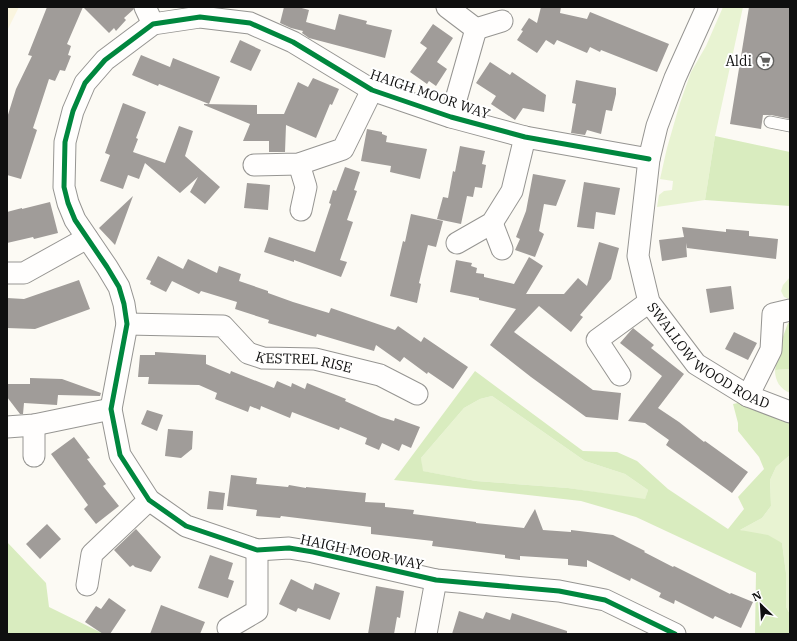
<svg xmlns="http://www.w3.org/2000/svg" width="797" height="641" viewBox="0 0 797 641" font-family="'IBM Plex Serif',serif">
<rect width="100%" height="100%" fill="#fcfaf4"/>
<path fill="#faf5df" d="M7 7H19L7 31Z"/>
<path fill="#e8f3d2" d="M723 7H743L715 136 705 200 657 207 659 195 664 191 672 190 673 181 660 179 667 148 680 103 691 72 706 46Z
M790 277V299H789L784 297 781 291 783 285Z
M790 369V393C780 389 775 381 775 370Z
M492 396 585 461 625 474 648 490 645 500 568 488 476 481 422 471 421 458 464 408 480 399Z
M790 455V614L786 607V573L782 543 740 530 762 518 771 506 770 480 776 467Z"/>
<path fill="#d9ecbf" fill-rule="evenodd" d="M715 136 790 152V206L705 200Z
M788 323H790V369L775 370 781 342Z
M475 371 583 451 617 452 637 461 668 489 728 529 744 509 738 497 764 469 759 457 738 431V423L733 404 738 403 790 422V455L776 467 770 480 771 506 762 518 740 530 768 535 782 543 786 573V607L790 614V634H755L756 573 636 517 581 501 394 480ZM492 396 585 461 625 474 648 490 645 499 568 488 476 481 423 471 421 458 464 408 480 399Z
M7 542 46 583 49 607 104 634H7Z"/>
<path fill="#a09c99" d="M47 7H133L134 9 124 18 126 20 116 31 114 28 109 33 83 7 67 44 71 46 68 55 71 56 65 71 60 70 55 81 49 79 33 128 37 130 21 179 7 175V118L16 89 32 56 28 55Z
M284 7H298L309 10 306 22 335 30 339 14 367 21 366 24 392 30 385 58 309 38 302 33 303 31 291 28 280 23Z
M541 7H561L560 13 587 19 590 12 669 44 657 72 601 50 600 52 590 47 587 53 557 40 554 45 546 40 537 53 517 40 523 31 521 30 529 18 537 23Z
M749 7H790V119L771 115H763L761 129 730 124Z
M433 24 453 38 437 62 447 69 436 86 429 81 427 84 410 72 427 48 420 43Z
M240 40 261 50 251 71 230 62Z
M141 55 170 67 173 58 220 77 209 104 159 84 158 86 132 75Z
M490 62 510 75 512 72 546 95 544 112 523 108 515 120 491 104 496 96 476 83Z
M313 78 339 89 332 105 330 104 316 138 286 125 285 152H269V141H243L250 124 204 105V104L257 105V114H284L298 82 308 87Z
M576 80 616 88V94L612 111 606 110 601 134 587 130 585 135 571 133 576 104 572 103Z
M123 103 146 112 136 138 138 139 133 152 165 163 179 126 193 131 185 156 220 187 205 204 190 192 198 177 180 193 145 163 139 179 128 175 123 189 100 181 110 155 105 153Z
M367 129 382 132V134L387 136 386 142 427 149 420 179 390 172 391 166 361 161Z
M460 146 485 151 482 164 486 165 482 188 475 187 473 197 467 196 461 224 437 219 443 197 448 198 453 171 455 172Z
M345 167 360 172 354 190 357 191 347 220 353 222 340 260 347 262 341 277 294 260V262L264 252 269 237 315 252 331 204 329 203 333 190 336 191Z
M533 174 566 180 556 206 544 204 539 231 544 234 535 257 515 250 520 239 516 237 526 211Z
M584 182 620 188 615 215 596 212 594 229 577 227Z
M247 183 270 185 268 210 244 208Z
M133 196 115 245 99 228Z
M50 202 58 233 34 239 33 237 7 243V212L22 208V209Z
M411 214 443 221 436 247 428 245 419 283 421 284 417 303 390 296 403 241 405 242Z
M682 227 726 232V229L749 231V236L778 239 776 259 687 248 686 243 687 257 662 261 659 240 684 237Z
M599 242 619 248 611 279 580 315 583 317 571 332 539 306 514 332 593 390 621 393 618 420 586 417 531 377 490 345 516 309 479 300V298L450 292 456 260 472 263 471 266 477 268 476 273 484 274V277L514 284 529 257 543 266 526 294H564L578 278 587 286Z
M158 256 183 269 188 259 217 273 219 266 241 274 239 281 268 291V293L293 302 329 313 331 308 395 330 398 326 421 342 424 337 468 367 453 389 428 372 427 374 404 357 400 362 376 345 374 351 317 334 316 337 268 323 269 320 235 309 237 302 201 291 199 294 172 281 166 292 150 284 151 281 146 279Z
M79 280 90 309 35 329 7 328V298L24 299Z
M731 286 734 309 710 313 706 289Z
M633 328 654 345 651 348 684 374 658 408 679 422 704 442 705 441 748 472 732 493 666 445 669 440 645 423 628 421 662 376 620 343Z
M734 332 757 343 748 360 725 349Z
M155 352 206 355V364L230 374 231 371 274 388 277 381 291 387 292 383 305 389 307 383 346 399 345 401 381 417 394 421 395 418 420 427 411 448 402 444 399 451 382 443 379 450 365 444 367 438 340 427 339 430 292 412 290 418 261 406 260 410 250 406 248 412 215 399 217 393 199 385 148 384 149 377H138L140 355H155Z
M30 378 62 379 101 393 100 396 58 395 57 405 24 403 23 414H20L7 397V384H30Z
M147 410 163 415 157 431 141 424Z
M168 429 193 431 192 449 181 458 165 456Z
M74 437 90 458 87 459 106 484 103 486 119 506 96 524 84 509 88 505 51 454Z
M231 475 257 478 256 484 288 487 289 485 306 488V487L366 493 365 502 385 503V507L414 510 413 514 476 522V523L524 528 535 509 543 530 571 532V530L613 535 645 551 644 552 673 567 674 566 730 594 731 593 753 602 741 628 715 616 713 619 675 600 674 604 659 597 661 593 631 578 630 581 587 560V567L568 565V559L520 556V560L505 558V555L432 546 433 541 371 534V527L281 516 280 518 256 516 257 510 227 506Z
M209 491 225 493 223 510 207 509Z
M47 524 61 539 40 559 26 544Z
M136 529 161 557 151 572 135 567 133 565 130 567 114 550Z
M210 555 233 563 228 579 234 581 228 598 198 588Z
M291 579 313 590 315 583 340 593 330 620 298 608 296 612 279 604Z
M376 586 404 591 400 618 397 617 394 634H368Z
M109 598 126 610 110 634H103L85 622 96 606 101 609Z
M161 605 205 622 200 634H150Z
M459 611 483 619 486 612 510 620 512 613 567 631V634H452Z"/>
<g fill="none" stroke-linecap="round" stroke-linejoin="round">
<defs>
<path id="service" d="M770 122 790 126"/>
<g id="minor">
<path d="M145 7 153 24"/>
<path d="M447 7 476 29 451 117"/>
<path id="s1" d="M707 7 675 78 657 126 649 159 638 256 649 302 696 364 748 396 790 412"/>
<path d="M476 29 502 21"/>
<path d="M649 159 525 137 451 117 372 90 293 42 250 23 200 17 153 24 105 60 85 83 73 111 65 142 64 187 68 203 75 220 107 267 119 287 124 304 127 324 111 409 120 455 149 500 186 526 257 550 289 548 313 552 436 580 559 591 605 600 675 634"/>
<path d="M299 164 306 187 301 210"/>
<path d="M254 165 299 164 343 149 372 90"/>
<path d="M492 223 502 249"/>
<path d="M457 243 492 223 512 191 525 137"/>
<path d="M7 273H24L87 238"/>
<path id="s2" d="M127 324 223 326 248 353 263 358 315 359 380 375 417 394"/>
<path d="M620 375 597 340 649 302"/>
<path d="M748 396 771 350 773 314 790 310"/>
<path d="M7 427 34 425 111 409"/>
<path d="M34 456V425"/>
<path d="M87 585 92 554 149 500"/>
<path d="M228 628 257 611V550"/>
<path d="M426 634 436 580"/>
</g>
</defs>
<use href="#service" stroke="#969592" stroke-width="13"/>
<use href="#minor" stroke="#969592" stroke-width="23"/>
<use href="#service" stroke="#fffefd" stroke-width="11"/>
<use href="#minor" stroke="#fffefd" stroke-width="21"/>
<defs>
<path id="cycleway" d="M649 159 525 137 451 117 372 90 293 42 250 23 200 17 153 24 105 60 85 83 73 111 65 142 64 187 68 203 75 220 107 267 119 287 124 304 127 324 111 409 120 455 149 500 186 526 257 550 289 548 313 552 436 580 559 591 605 600 675 634"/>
</defs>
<use href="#cycleway" stroke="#fff" stroke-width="8"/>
<use href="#cycleway" stroke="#00873e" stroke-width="5"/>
</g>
<defs>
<symbol id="supermarket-ring" viewBox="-11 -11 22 22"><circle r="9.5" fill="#fff" stroke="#62615f" stroke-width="1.5"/><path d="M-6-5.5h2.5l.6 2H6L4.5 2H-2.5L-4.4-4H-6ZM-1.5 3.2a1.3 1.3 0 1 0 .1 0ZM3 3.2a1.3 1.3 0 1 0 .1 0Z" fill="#62615f"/></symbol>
</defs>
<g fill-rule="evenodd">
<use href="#supermarket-ring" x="755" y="51" width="20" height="20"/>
</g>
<g text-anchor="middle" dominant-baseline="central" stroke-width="4" stroke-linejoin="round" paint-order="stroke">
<g font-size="14" fill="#0f0f0f" stroke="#fff" text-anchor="end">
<text x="752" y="61">Aldi</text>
</g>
<g font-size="14" fill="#0f0f0f" stroke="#fff">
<text transform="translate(430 94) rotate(19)">HAIGH MOOR WAY</text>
<text stroke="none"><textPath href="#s1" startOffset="390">SWALLOW WOOD ROAD</textPath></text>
<text stroke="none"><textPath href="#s2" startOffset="190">KESTREL RISE</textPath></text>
<text transform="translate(362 552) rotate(12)">HAIGH MOOR WAY</text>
</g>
</g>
<rect width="797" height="641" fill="none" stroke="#0f0f0f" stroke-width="16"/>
<g transform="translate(761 605) rotate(335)" stroke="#ffffff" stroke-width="3" paint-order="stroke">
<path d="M0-3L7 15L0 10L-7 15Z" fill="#0f0f0f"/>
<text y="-6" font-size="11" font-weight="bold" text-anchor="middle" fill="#0f0f0f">N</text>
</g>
</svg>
